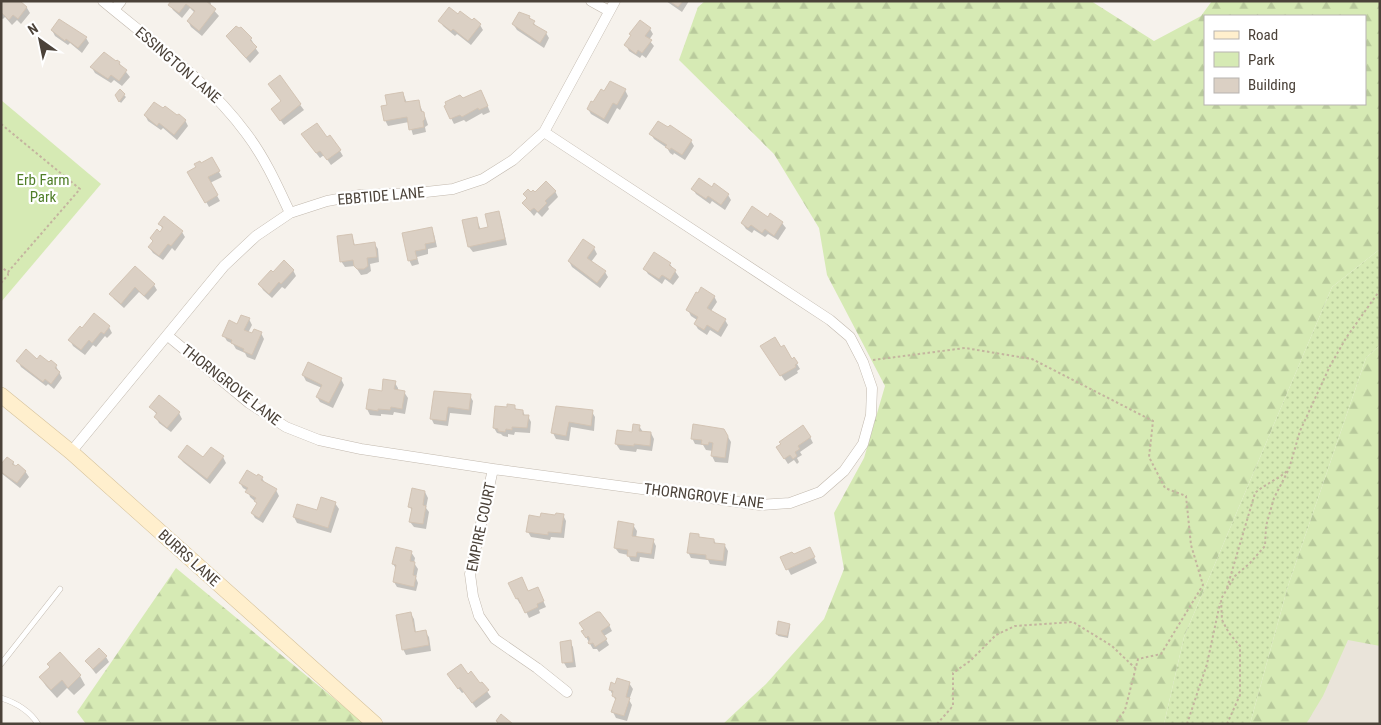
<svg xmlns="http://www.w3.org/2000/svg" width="1381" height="725" viewBox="0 0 1381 725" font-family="'Roboto Condensed',sans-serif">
<defs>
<pattern id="grass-dots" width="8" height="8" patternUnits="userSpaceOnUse" patternTransform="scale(1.25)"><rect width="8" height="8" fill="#d6eab4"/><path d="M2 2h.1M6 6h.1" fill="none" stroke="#b9ca9c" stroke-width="1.8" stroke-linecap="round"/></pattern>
<pattern id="forest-firs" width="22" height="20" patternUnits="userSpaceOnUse" patternTransform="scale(1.25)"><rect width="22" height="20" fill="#d6eab4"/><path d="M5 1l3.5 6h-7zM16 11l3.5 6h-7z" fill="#b9ca9c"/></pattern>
</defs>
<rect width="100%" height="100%" fill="#f6f2ec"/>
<path fill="#eae4da" d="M1298 621 1380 635V724H1253Z"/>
<path fill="url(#grass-dots)" d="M1380 249V345L1366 358 1288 586 1250 724H1164L1184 637 1332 287Z"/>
<path fill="url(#forest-firs)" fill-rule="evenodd" d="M705 1H1091L1154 41 1201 16 1212 1H1380V249L1332 287 1184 637 1164 724H723L766 684 824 619 844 569 834 513 864 458 885 386 827 275 819 228 774 154 679 60 698 7ZM1205 16H1365V104H1205Z
M1380 345V646L1348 640 1323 696 1306 724H1250L1288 586 1366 358Z
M176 568 365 724H86L77 712Z"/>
<path fill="#d6eab4" d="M1 100 101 184 1 302Z"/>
<path fill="#0003" d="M1 1H18L27 8 30 13 21 24 17 20 12 25 5 17 3 19 1 18Z
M173 1H210L211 4 210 6 219 16 202 36 191 27 188 21 195 13 190 8 182 18 173 10 170 5Z
M666 1H689L682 12Z
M458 16 480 25 483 30 471 45 457 34 455 36 443 26 440 21Z
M529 17 537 27 546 33 549 38 544 48 517 30 513 24Z
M650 29 653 34 649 40 654 46 646 58 642 55 640 58 629 51 626 45Z
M52 30 86 38 89 43 82 53 70 43 68 45 55 36Z
M227 37 251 39 254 44 253 45 259 53 250 63Z
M116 63H119L130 77 122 86 114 80 111 83 95 73 92 68Z
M279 77 304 110 284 125 276 114 282 102Z
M625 90 628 96 620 110 617 108 608 124 591 114 588 109 605 92Z
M120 91 126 97 121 103 116 97Z
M403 93 407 103 418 101 426 119 428 125 425 127 426 132 413 135 409 122 388 126 385 120 388 106Z
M484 97 490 112 483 115 482 113 466 122 464 120 454 124 451 118 463 100Z
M163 110 185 120 188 126 177 140 163 128 161 130 148 121 145 115Z
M651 134 691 141 694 146 685 160 674 153 673 155 670 153 667 148 654 139Z
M302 135 327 139 340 151 343 156 331 165 324 155 320 158Z
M211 159 222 177 210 183 220 201 209 207 189 172Z
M712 188 728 195 731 200 725 210 712 201 710 204 696 194 693 189Z
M555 191 558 197 548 207 549 209 542 217 537 212 534 216 523 203 527 199 525 194Z
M498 212 501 218 507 245 473 252 469 247 476 218 481 230 489 228Z
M770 215 782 223 786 228 778 240 768 234 765 237 754 230 752 233 746 229 742 223 768 219Z
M160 224 182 232 185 237 175 251 172 248 163 260 153 253 149 247 153 242 151 238 160 234 163 230Z
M431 229 434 234 437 247 428 249V254L417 257 419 264 412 266 409 260 404 234Z
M352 235 355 246 374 243 378 249 379 262 370 264 371 271 367 274 361 275 355 266 345 267 341 261Z
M594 248 597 254 591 262 605 272 608 277 600 288 572 267 569 261Z
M670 264 679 277 673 285 665 279 662 284 648 274 645 269Z
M135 268 154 285 157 290 148 300 139 292 124 308 114 299 111 294Z
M293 270 296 276 285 289 282 287 272 298 263 290 260 284 273 274Z
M714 296 717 302 711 311 725 320 728 325 721 337 710 330 707 335 698 329 695 324 697 320 691 316 688 310Z
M249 319 252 325 248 333H261L264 339 255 360 247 357 245 353 236 349 233 344 227 341 224 336Z
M109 327 112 333 107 338 105 336 96 347 93 345 85 355 73 346 70 340 82 329Z
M781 349 792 360 794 359 800 369 797 371 798 373 785 381 765 352Z
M38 360 50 364 51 362 56 366 62 378 54 389 48 384 46 386 21 367 18 361Z
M303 375 341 379 344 385 333 408 320 402 317 397 322 388 306 381Z
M395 383 398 388V391L404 392 408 398 405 414 394 412 393 415 381 414V416L370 415 367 409 370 390 383 392Z
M435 392 470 396 473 401 471 415 450 413 448 426 434 424 431 418Z
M514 406 517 411H523L525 416H528L531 422 530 433 515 432 514 435 508 434V437L503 436 501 434 497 433 494 428 508 408Z
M151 407 179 413 182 419 171 432 159 423 156 417 157 415Z
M557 407 592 412 595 417 594 431 571 427 569 441 556 439 553 433Z
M639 426 643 432 651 433 654 439 652 451 637 449 636 452 620 450 616 444 633 433Z
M724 430 731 442 728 463 715 462 712 456 713 451 706 450 703 445 695 444 692 438Z
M810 437 813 443 800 452 802 455 797 458 799 462 797 464 794 460 788 464 781 453Z
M179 457 203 459 223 457 226 463 210 484 183 462Z
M13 462 16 468 25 471 29 477 20 488 1 473V466Z
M262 478 265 483 276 490 279 496 263 523 255 518 252 513 258 504 250 497 248 491 243 488 240 483Z
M425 492 428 498 426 508 429 512 426 529 414 527 410 522 412 511 410 507Z
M335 503 339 509 331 533 297 523 294 517 318 511Z
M563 515 566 521 564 538 551 537 550 540 531 537 528 532 541 518Z
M633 525 637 531 636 538 653 540 656 546 654 559 640 557 639 562 631 561 628 555 619 553 615 548Z
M698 536 700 538 714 540 716 544 725 546 728 551 726 566 710 564 708 560 691 558 688 552Z
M411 552 415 558 414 563 418 569 416 578 418 583 416 591 397 587 394 582 397 570 393 564Z
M812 554 817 563 791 575 782 558Z
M510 584 528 592 540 594 546 607 539 610 540 613 529 618 522 603 520 604 517 599Z
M411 614 414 619 416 633 425 632 429 637 431 651 406 655 403 649Z
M609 625 612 631 604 636 609 645 599 652 597 649H593L583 632Z
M789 625 790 627 788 638 778 636 777 634Z
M570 642 573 647 576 667 567 668 564 663 561 643Z
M60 654 80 676 85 685 74 695 67 688 57 698 46 686 41 678 51 668Z
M106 657 109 662 96 674 86 661Z
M468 675 480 685 482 684 491 697 476 708 464 692 462 693 452 680Z
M629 683 633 689 629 700 632 705 627 721 616 718 613 712 616 701 610 690 616 685Z"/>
<path fill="#dbd0c4" stroke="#d3c4b4" d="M1 1H20L27 7 18 19 13 15 9 20 1 12Z
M171 1H206L216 9 199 31 187 21 195 11 186 4 179 13 168 5Z
M669 1H683L678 7Z
M449 7 458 14 460 11 472 20 474 18 481 24 468 41 453 29 451 31 438 21Z
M519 12 530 16 529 18 535 21 533 24 547 32 540 43 512 24Z
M59 19 87 37 78 48 66 39 65 41 51 30Z
M640 20 651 28 645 36 652 40 642 53 638 50 636 54 624 45 631 35 629 34Z
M236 26 239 28 241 27 252 38 250 40 257 47 246 58 226 36Z
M104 52 116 61 117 60 120 62 119 64 127 70 119 81 111 75 108 79 90 67Z
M280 75 301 104 280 121 271 109 281 101 268 84Z
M610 81 626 89 617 105 613 103 604 119 587 109 591 101 593 102 601 89 604 91Z
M120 89 125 94 119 102 115 95Z
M481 90 488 106 479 110 478 108 462 117 460 115 450 119 444 106 446 105 445 102 460 95 463 98Z
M403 92 405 102 419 100 421 111 424 112 425 119 423 121 424 127 409 130 407 117 384 121 381 106 387 105 385 95Z
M154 102 163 108 165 106 177 115 179 114 186 120 174 135 159 123 157 126 144 115Z
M658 121 668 127 670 125 692 140 682 155 671 148 670 150 665 147 667 145 649 134Z
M317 123 327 137 330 135 341 150 327 160 320 151 316 153 301 134Z
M212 157 220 171 208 177 218 195 205 203 187 172 196 167 194 164 200 161 201 163Z
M699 178 712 187 714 183 729 194 721 205 708 196 706 199 691 189Z
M546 181 556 191 545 201 547 203 538 212 534 208 530 211 522 203 527 198 523 194 528 189 531 192 533 190 535 192Z
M752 206 768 217 770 213 783 222 774 236 765 229 762 233 751 225 748 228 741 223Z
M499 211 505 239 468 247 462 220 477 217 479 229 488 227 485 214Z
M164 216 183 231 171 246 168 244 159 256 148 247 153 241 150 238 157 229 160 232 163 227 158 224Z
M432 227 435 242 425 244 426 249 415 251 417 259 408 261 402 233Z
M352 234 354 245 375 242 377 257 367 258 368 266 364 269H357L354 266 353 260 340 262 337 236Z
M583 239 595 247 587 258 606 271 597 283 568 261Z
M654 252 671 263 669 265 676 270 670 280 662 275 659 279 643 269Z
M284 260 294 270 281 284 279 282 269 294 258 284 271 270 273 272Z
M135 266 155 284 144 296 135 287 121 304 109 294Z
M701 287 715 296 707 308 726 319 718 332 707 325 704 330 694 324 698 317 686 310 696 292 698 293Z
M94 313 110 326 104 334 101 332 92 343 89 340 81 350 68 340 80 326 82 328Z
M241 315 250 318 244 330 252 333 254 329 262 332 252 355 243 351 244 349 231 343 232 340 222 336 229 320 237 324Z
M775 337 781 347 784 345 792 359 794 357 798 363 795 365 796 367 780 376 760 346Z
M26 349 37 359 40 355 49 362 51 360 57 365 55 368 60 372 51 384 45 379 43 382 16 361Z
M308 362 342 378 329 403 316 397 322 385 302 375Z
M383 379 396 381 394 389 405 391 402 409 391 407 390 410 378 409V411L366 409 369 389 382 391Z
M434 391 471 394 469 410 448 407 446 421 430 419Z
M159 395 180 412 167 428 154 417 157 413 149 407Z
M507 404 515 405V409L523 410V415H529L527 428 512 427V430L506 429 505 432 498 431V429L493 428 495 406 507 407Z
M556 406 593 410 591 426 569 422 566 436 551 433Z
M633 424 640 425 639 431 651 432 650 446 634 444V446L615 444 617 430 632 432Z
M693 424 724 429 728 436 725 458 711 456 713 443 709 442 708 445 701 444 702 440 691 439Z
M803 425 811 437 798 446 800 449 795 452 797 456 793 459 790 455 784 459 776 447 781 444 779 442Z
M187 445 203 457 211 447 224 456 207 479 178 457Z
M7 457 14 462 12 464 16 466 18 464 26 471 17 483 1 472V464Z
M247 470 257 476 258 474 263 477 261 480 277 489 259 518 251 513 257 503 254 501 256 498 245 492 248 488 239 483Z
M412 488 425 491 423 505 426 506 423 524 409 522 412 508 408 507Z
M321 497 336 502 328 528 293 517 297 504 317 510Z
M541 513 555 515 556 513 564 514 561 533 548 532V535L526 532 529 515 540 517Z
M618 521 634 524 632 536 654 539 651 554 637 552 636 557 627 556 628 550 614 548Z
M690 533 699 534V537L714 539V543L725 544 723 561 706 559V555L687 553Z
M396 547 412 551 410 561 415 562 413 575 416 576 414 587 393 582 396 565 392 564Z
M810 547 815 557 786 570 780 557 792 552 794 554Z
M522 577 528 591 538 587 544 601 537 604 538 607 525 613 518 598 516 599 508 583Z
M411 612 415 632 426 630 429 645 402 650 396 615Z
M597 612H600L610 625 601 631 607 639 595 647 593 643 589 644 588 643 590 639 588 636 586 638 581 631 584 630 579 623Z
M778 621 790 624 787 636 776 634Z
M571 640 573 662 562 663 560 642Z
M99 648 107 656 93 669 85 661Z
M60 652 81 675 68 688 62 680 51 690 39 677 50 667 47 664Z
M461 664 468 674 471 671 480 683 482 682 489 690 472 703 460 687 458 689 447 674Z
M617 678 630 682 626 697 630 698 624 716 611 712 616 698 612 696 613 691 609 690 611 682 615 684Z
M501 714 513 724H496L498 722 496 721Z"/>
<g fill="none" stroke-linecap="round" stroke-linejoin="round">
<defs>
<path id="lane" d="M1 664 60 589
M1 698C17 703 29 710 38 724"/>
<path id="street" d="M103 1C153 43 207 80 246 133 265 158 277 185 290 213
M591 1 609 11
M114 10 121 1
M168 336 249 403 286 427 319 440 361 449 493 469 760 505 790 503 820 492 844 471 863 444 871 415 872 388 863 362 850 337 830 320 544 132
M71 452 224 266 256 236 290 213 327 201 360 195 417 193 453 189 483 179 513 160 544 132 615 1
M493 469 470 574 473 596 479 616 495 639 537 668 567 692"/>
<path id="secondary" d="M1 395 71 452 375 724"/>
</defs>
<use href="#lane" stroke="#c2b9ae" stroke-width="6"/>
<use href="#street" stroke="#c2b9ae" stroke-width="11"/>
<use href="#secondary" stroke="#d6c29b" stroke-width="16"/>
<path stroke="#c4b49f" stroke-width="2" stroke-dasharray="2.5 2.5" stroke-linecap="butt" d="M1 124 80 189 8 272 1 267
M1 283 8 275V273
M873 360 965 348 1032 359 1153 421 1149 457 1165 488 1186 496 1191 545 1203 585 1161 654 1138 659 1125 710 1115 724
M1227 588 1255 493C1265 484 1277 480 1287 471
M937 724 953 706V673L970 661 996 635 1015 626 1073 622 1112 646 1136 669
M1187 724 1207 664 1220 603
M1227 724 1240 695V646L1229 633 1222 620 1221 599 1235 576 1250 563 1265 546 1266 526 1274 498 1289 469 1300 431 1330 366 1346 338 1380 290"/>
<use href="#lane" stroke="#fff" stroke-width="5"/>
<use href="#street" stroke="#fff" stroke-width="10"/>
<use href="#secondary" stroke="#ffefcd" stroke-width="15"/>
</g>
<g text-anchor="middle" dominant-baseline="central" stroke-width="4.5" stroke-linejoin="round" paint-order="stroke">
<g font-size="15" fill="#4b4239" stroke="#fff">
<text transform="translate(178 65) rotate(41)">ESSINGTON LANE</text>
<text transform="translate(381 196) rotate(-5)">EBBTIDE LANE</text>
<text transform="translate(231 385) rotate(38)">THORNGROVE LANE</text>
<text transform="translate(704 496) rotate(7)">THORNGROVE LANE</text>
<text transform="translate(481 527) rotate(-78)">EMPIRE COURT</text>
<text transform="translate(189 558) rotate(42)">BURRS LANE</text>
</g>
<g font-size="15" fill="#517f29" stroke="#fff">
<text x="43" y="180">Erb Farm<tspan x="43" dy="17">Park</tspan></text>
</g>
</g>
<rect width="1381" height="725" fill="none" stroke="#4b4239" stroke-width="5"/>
<rect x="1204" y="15" width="162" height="90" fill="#ffffff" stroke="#b7b3b0"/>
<rect x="1214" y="31" width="25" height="8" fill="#ffefcd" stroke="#b7b3b0"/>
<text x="1248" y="40" font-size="15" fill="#4b4239">Road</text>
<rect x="1214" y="52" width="25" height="15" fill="#d6eab4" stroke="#b7b3b0"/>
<text x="1248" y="65" font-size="15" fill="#4b4239">Park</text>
<rect x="1214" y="78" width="25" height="15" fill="#dbd0c4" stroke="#b7b3b0"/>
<text x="1248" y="90" font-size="15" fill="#4b4239">Building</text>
<g transform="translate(40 40) rotate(327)" stroke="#ffffff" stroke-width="4" paint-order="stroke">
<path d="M0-4L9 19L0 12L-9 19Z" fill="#4b4239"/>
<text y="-8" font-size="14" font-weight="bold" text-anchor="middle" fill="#4b4239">N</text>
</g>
</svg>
